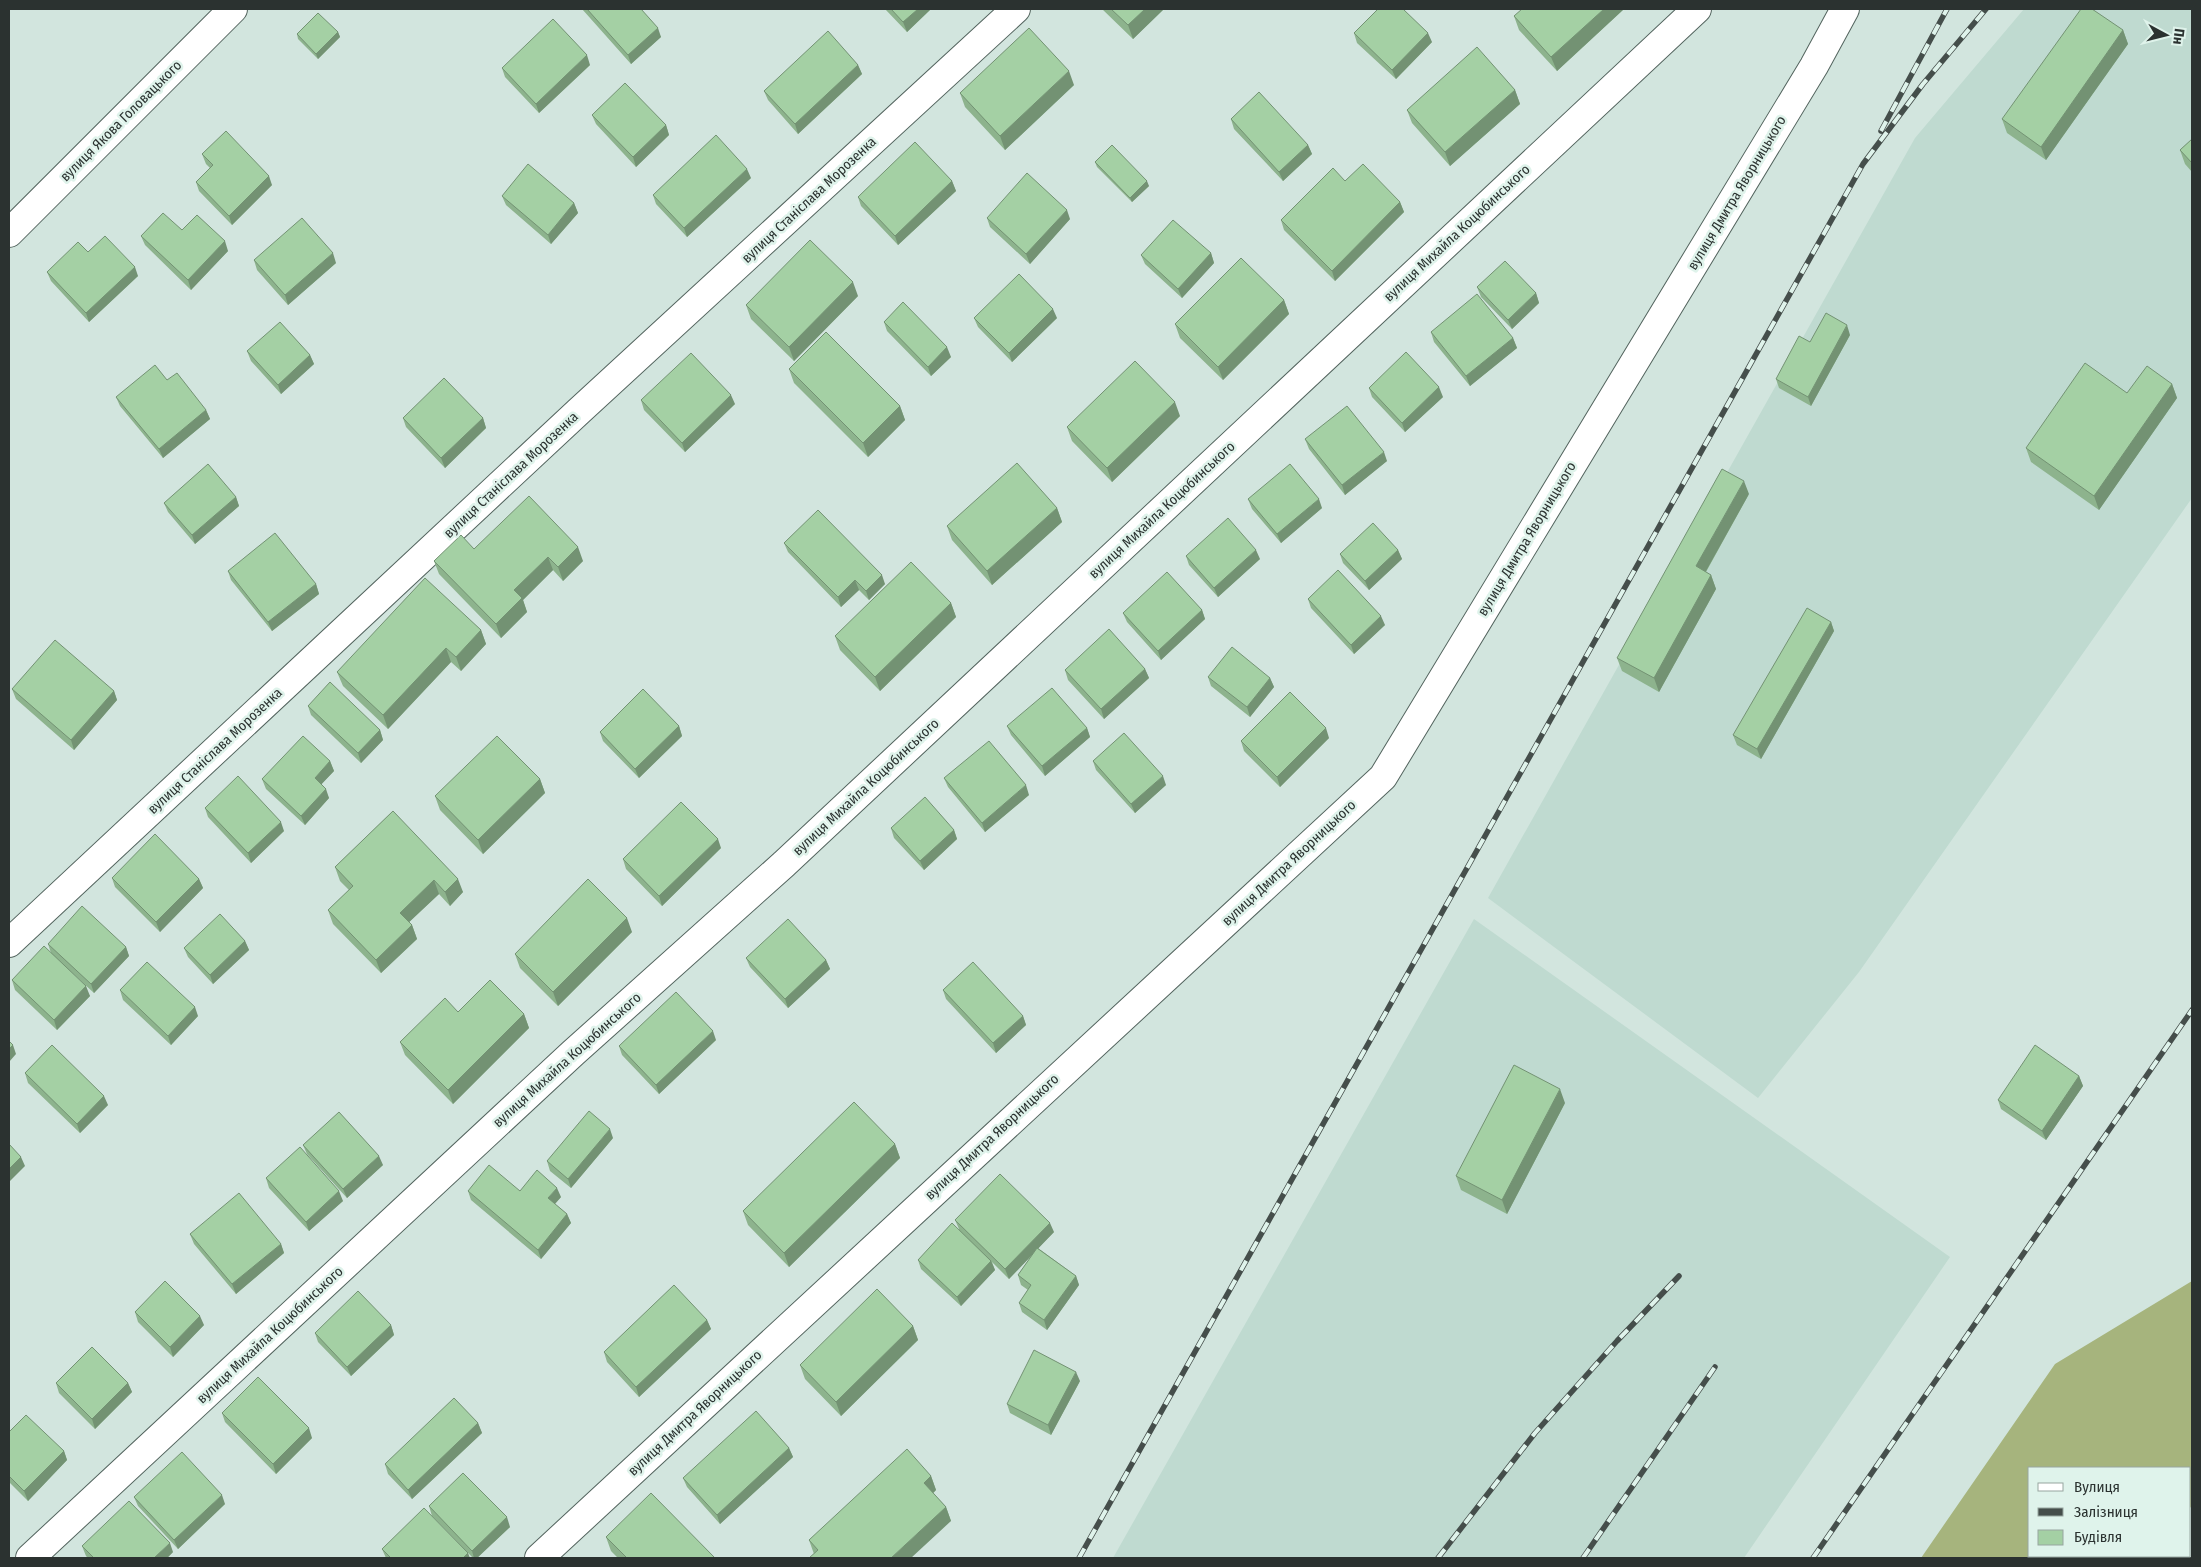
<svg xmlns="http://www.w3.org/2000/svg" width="2201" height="1567" viewBox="0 0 2201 1567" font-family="'Fira Sans Condensed',sans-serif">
<rect width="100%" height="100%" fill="#d2e5de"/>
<path fill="#bfdad0" d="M2024 9H2192V498L1859 972 1758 1098 1488 898 1915 138Z
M1474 919 1950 1257 1744 1558H1113Z"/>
<path fill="#a6b47d" d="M2192 1281V1505L2190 1508V1468H2030V1556H2148L2146 1558H1921L2055 1364Z"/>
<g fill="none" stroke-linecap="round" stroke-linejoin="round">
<defs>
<path id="street" d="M9 233 233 9
M9 943 578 412 1016 9
M30 1558 573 1053 784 864 1697 9
M539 1558 1383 777 1814 66 1845 9"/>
</defs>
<use href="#street" stroke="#53645e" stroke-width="30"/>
<use href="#street" stroke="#fff" stroke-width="28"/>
<defs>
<path id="rail" d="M1881 131 1947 9
M1079 1558 1863 164 1923 84 1986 9
M1438 1558 1535 1433 1617 1341 1679 1276
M1583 1558 1715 1367
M1813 1558 2192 1010"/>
</defs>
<use href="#rail" stroke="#454e4b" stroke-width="5.5"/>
<use href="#rail" stroke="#dff3eb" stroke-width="4" stroke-dasharray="11" stroke-linecap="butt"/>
</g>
<path fill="#8db38d" d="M582 9H641L661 37 631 64Z
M885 9H931L907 32Z
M1102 9H1164L1133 39Z
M1624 9 1557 71 1519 30 1514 16Z
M2123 30 2128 44 2046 160 2007 133 2002 119Z
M338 32 340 37 318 59 298 39 297 34Z
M1354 33 1432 42 1396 79 1357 43Z
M590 65 539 113 505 77 502 68Z
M858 65 862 74 798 134 768 100 764 91Z
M1074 85 1005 150 965 107 960 93Z
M1515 90 1520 104 1450 166 1412 123 1407 110Z
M592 115 666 125 669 135 636 167 596 124Z
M1231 119 1308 145 1312 154 1283 181 1234 129Z
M2192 139V172L2185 164 2180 150Z
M202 154 272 185 232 225 199 191 196 182 210 168 206 164Z
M1095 162 1149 186 1132 202 1097 167Z
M751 178 687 237 656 204 653 195Z
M952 181 956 191 898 245 861 206 858 197Z
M1345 181 1400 202 1404 212 1335 281 1284 230 1281 220Z
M502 196 574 203 578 213 551 244 506 205Z
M987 218 1070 219 1030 264 990 227Z
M182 230 228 251 191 290 145 245 141 236Z
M88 252 138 276 89 322 51 281 47 272Z
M1211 253 1214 263 1182 298 1145 264 1141 255Z
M254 260 336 263 288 305 257 270Z
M1477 287 1536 293 1539 303 1512 329 1481 297Z
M858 296 794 361 751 319 746 305Z
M1284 300 1289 314 1223 380 1180 338 1175 324Z
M974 318H1057L1012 362 978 327Z
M884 322 951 357 931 376 887 331Z
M1431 332 1513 338 1517 348 1470 386 1434 342Z
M1850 335 1811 406 1779 388 1776 379 1810 342Z
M247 351 310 355 314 364 281 394 251 361Z
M789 369 900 406 905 420 868 457 794 383Z
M2172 384 2177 398 2099 510 2031 462 2026 448 2127 393Z
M1369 388 1443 397 1405 432 1372 397Z
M116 397 206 410 210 419 163 458 120 406Z
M641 400 735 404 685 452 644 410Z
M1180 416 1112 482 1072 441 1067 427Z
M403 418H483L486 428 445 468 406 427Z
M1305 439 1387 461 1345 495 1309 449Z
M1749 494 1706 572 1711 575 1716 589 1659 692 1622 671 1617 658Z
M236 497 239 506 195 544 168 512 164 503Z
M1248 499 1322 508 1281 543 1252 509Z
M1057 508 1062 522 992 585 952 540 947 526Z
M784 543 885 584 869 600 859 590 841 607 788 552Z
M474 549 583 561 563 581 553 570 523 600 527 612 501 638 439 574 434 561Z
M1398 550 1402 559 1369 590 1343 563 1340 554Z
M1186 556 1260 559 1218 597 1189 565Z
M228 571 316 584 319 594 272 631 231 580Z
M1308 599 1385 625 1354 654 1311 608Z
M951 603 956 617 880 691 840 650 835 636Z
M1202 610 1205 619 1161 660 1127 622 1123 613Z
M1831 622 1834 631 1761 759 1737 745 1733 735Z
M481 630 486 644 461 671 451 662 388 729 343 686 337 672Z
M1145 669 1149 678 1104 719 1068 680 1065 670Z
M1208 677 1270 678 1274 687 1250 717 1211 686Z
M12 689 114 691 117 700 74 750 16 699Z
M308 706 380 730 383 740 361 763 311 715Z
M679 726 682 736 639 778 603 741 600 732Z
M1007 726 1087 728 1090 737 1045 776 1011 735Z
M1329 738 1280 787 1244 751 1241 741Z
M330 761 334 771 321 784 329 798 305 825 266 789 262 779Z
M1093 761 1166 785 1135 813 1096 770Z
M944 778 1029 795 985 832 948 787Z
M540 779 545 793 483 854 440 810 435 796Z
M205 808 284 831 251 863 208 817Z
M393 811 463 892 450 906 439 894 409 922 412 925 417 939 381 973 333 924 328 910 349 890 340 881 335 867Z
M891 828 954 830 957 839 924 870 894 838Z
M721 848 662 906 626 869 623 859Z
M112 878 199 879 203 888 160 932 115 887Z
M632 932 558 1006 520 968 515 954Z
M245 941 249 950 213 984 188 957 184 948Z
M48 944 126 947 129 956 94 993 70 971 90 996 57 1030 15 990 12 980 51 953Z
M746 958 826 960 830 969 788 1008 750 967Z
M120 990 198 1016 171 1045 123 1000Z
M943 990 1023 1016 1026 1025 996 1053 946 999Z
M458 1012 524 1014 529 1028 453 1104 405 1055 400 1042Z
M716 1040 659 1094 622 1055 619 1046Z
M25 1073 108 1105 80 1133 28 1083Z
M2079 1076 2083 1086 2046 1140 2001 1109 1998 1100Z
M1565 1103 1507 1214 1461 1190 1456 1176Z
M613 1138 571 1188 550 1171 547 1161Z
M895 1144 900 1158 789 1267 748 1225 743 1211Z
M303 1145 383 1165 347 1198 307 1154Z
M266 1178 343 1201 309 1231 269 1188Z
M468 1191 561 1197 555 1204 567 1214 571 1223 541 1259 471 1200Z
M955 1220 1054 1232 1038 1248 1076 1276 1079 1285 1047 1330 1022 1312 1019 1303 1028 1290 1021 1285 1018 1275 1032 1255 1009 1279 992 1262 995 1270 961 1306 921 1269 918 1260 959 1229Z
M190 1234 281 1244 284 1253 236 1294 194 1244Z
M135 1312 204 1325 173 1357 138 1322Z
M707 1320 711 1329 639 1397 607 1362 604 1352Z
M391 1325 394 1335 351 1376 318 1342 315 1333Z
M913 1326 918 1340 841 1416 805 1379 800 1365Z
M1080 1381 1051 1435 1010 1413 1007 1404Z
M56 1383H128L132 1392 95 1429 59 1393Z
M222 1413 312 1438 276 1474 225 1422Z
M478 1423 482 1433 412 1499 388 1474 385 1464Z
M9 1432 64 1451 67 1460 28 1501 9 1482Z
M789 1448 793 1457 720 1524 687 1487 683 1478Z
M931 1476 936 1490 933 1493 946 1507 951 1521 814 1554 809 1540Z
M134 1497 225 1504 178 1549 138 1506Z
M429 1506 510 1527 477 1558H473L432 1516Z
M606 1537 715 1558H618L611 1551Z
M82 1546 173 1552 167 1558H88L86 1556Z
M382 1549 470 1558H386Z"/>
<path fill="#739273" d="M918 9H931L907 32 903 22Z
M1145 9H1164L1133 39 1128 25Z
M1604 9H1624L1557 71 1551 57Z
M658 28 661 37 631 64 628 55Z
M2123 30 2128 44 2046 160 2041 147Z
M338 32 340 37 318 59 316 54Z
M1428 33 1432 42 1396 79 1392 70Z
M587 55 590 65 539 113 536 104Z
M858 65 862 74 798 134 795 124Z
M1069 71 1074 85 1005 150 1000 136Z
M1515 90 1520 104 1450 166 1445 152Z
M666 125 669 135 636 167 633 157Z
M1308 145 1312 154 1283 181 1279 172Z
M747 169 751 178 687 237 684 228Z
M269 176 272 185 232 225 229 216Z
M952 181 956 191 898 245 895 236Z
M1147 181 1149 186 1132 202 1130 198Z
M1400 202 1404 212 1335 281 1332 271Z
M574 203 578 213 551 244 548 235Z
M1067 210 1070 219 1030 264 1026 254Z
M225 241 228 251 191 290 188 280Z
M333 253 336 263 288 305 285 295Z
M1211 253 1214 263 1182 298 1178 289Z
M135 267 138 276 89 322 86 313Z
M853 282 858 296 794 361 789 347Z
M1536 293 1539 303 1512 329 1508 320Z
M1284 300 1289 314 1223 380 1218 367Z
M1053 309 1057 318 1012 362 1009 353Z
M1847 325 1850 335 1811 406 1808 397Z
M1513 338 1517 348 1470 386 1466 376Z
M947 347 951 357 931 376 928 367Z
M310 355 314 364 281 394 278 385Z
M2172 384 2177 398 2099 510 2094 496Z
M1439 387 1443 397 1405 432 1402 423Z
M731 395 735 404 685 452 682 443Z
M1175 402 1180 416 1112 482 1107 468Z
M900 406 905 420 868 457 863 443Z
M206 410 210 419 163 458 159 449Z
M483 418 486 428 445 468 441 458Z
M1384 452 1387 461 1345 495 1342 485Z
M1744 481 1749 494 1701 580 1696 566Z
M236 497 239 506 195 544 192 535Z
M1319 499 1322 508 1281 543 1277 534Z
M1057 508 1062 522 992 585 987 571Z
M578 547 583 561 563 581 558 567Z
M1256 550 1260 559 1218 597 1214 588Z
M1398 550 1402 559 1369 590 1365 581Z
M548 557 553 570 523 600 527 612 501 638 496 624 514 590Z
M882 575 885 584 869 600 866 591Z
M1711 575 1716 589 1659 692 1654 678Z
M855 580 859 590 841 607 838 597Z
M316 584 319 594 272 631 268 622Z
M951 603 956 617 880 691 875 677Z
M1202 610 1205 619 1161 660 1158 651Z
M1381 616 1385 625 1354 654 1351 645Z
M1831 622 1834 631 1761 759 1757 749Z
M481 630 486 644 461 671 456 657Z
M446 648 451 662 388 729 383 715Z
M1145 669 1149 678 1104 719 1101 709Z
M1270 678 1274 687 1250 717 1247 707Z
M114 691 117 700 74 750 71 740Z
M679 726 682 736 639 778 635 769Z
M1087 728 1090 737 1045 776 1042 766Z
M1326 728 1329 738 1280 787 1277 777Z
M380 730 383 740 361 763 358 753Z
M330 761 334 771 318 788 315 778Z
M1163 776 1166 785 1135 813 1131 804Z
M540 779 545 793 483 854 478 840Z
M1026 785 1029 795 985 832 982 823Z
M326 789 329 798 305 825 301 816Z
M281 822 284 831 251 863 248 853Z
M954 830 957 839 924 870 920 861Z
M718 839 721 848 662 906 659 896Z
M199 879 203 888 160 932 156 922Z
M458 879 463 892 450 906 445 892Z
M434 880 439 894 405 926 400 913Z
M627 918 632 932 558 1006 553 992Z
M412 925 417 939 381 973 376 960Z
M245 941 249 950 213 984 210 975Z
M126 947 129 956 94 993 91 984Z
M826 960 830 969 788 1008 785 999Z
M86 986 90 996 57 1030 54 1020Z
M195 1007 198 1016 171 1045 168 1036Z
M524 1014 529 1028 453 1104 448 1090Z
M1023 1016 1026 1025 996 1053 993 1043Z
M713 1031 716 1040 659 1094 656 1085Z
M13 1045 16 1054 9 1062V1049Z
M2079 1076 2083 1086 2046 1140 2042 1131Z
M1560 1089 1565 1103 1507 1214 1502 1200Z
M104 1096 108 1105 80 1133 77 1124Z
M610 1129 613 1138 571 1188 568 1179Z
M895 1144 900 1158 789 1267 784 1253Z
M379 1156 383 1165 347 1198 343 1189Z
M21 1157 25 1166 9 1182V1169Z
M557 1188 561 1197 552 1207 548 1198Z
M339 1191 343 1201 309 1231 306 1222Z
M567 1214 571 1223 541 1259 538 1250Z
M1050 1223 1054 1232 1009 1279 1005 1269Z
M281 1244 284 1253 236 1294 232 1284Z
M991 1261 995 1270 961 1306 957 1297Z
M1076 1276 1079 1285 1047 1330 1044 1320Z
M200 1316 204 1325 173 1357 170 1347Z
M707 1320 711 1329 639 1397 636 1387Z
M391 1325 394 1335 351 1376 347 1367Z
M913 1326 918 1340 841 1416 836 1402Z
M1076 1372 1080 1381 1051 1435 1048 1425Z
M128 1383 132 1392 95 1429 92 1419Z
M478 1423 482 1433 412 1499 408 1490Z
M309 1428 312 1438 276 1474 273 1464Z
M789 1448 793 1457 720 1524 717 1515Z
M64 1451 67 1460 28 1501 24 1491Z
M931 1476 936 1490 929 1497 924 1483Z
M222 1495 225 1504 178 1549 174 1540Z
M946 1507 951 1521 911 1558H891Z
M507 1517 510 1527 477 1558H474L472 1551Z
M170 1543 173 1552 167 1558H154Z
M468 1553 470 1558H463Z"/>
<path fill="#a4d0a4" stroke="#739273" d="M587 9H641L658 28 628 55Z
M891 9H918L903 22Z
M1111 9H1145L1128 25Z
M1378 9H1403L1428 33 1392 70 1354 33Z
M1522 9H1604L1551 57 1514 16Z
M2081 9H2092L2123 30 2041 147 2002 119Z
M318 13 338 32 316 54 297 34Z
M553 19 587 55 536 104 502 68Z
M1029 28 1069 71 1000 136 960 93Z
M828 31 858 65 795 124 764 91Z
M1477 47 1515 90 1445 152 1407 110Z
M625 83 666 125 633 157 592 115Z
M1259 92 1308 145 1279 172 1231 119Z
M226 131 269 176 229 216 196 182 213 165 202 154Z
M716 135 747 169 684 228 653 195Z
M2192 139V163L2180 150Z
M915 142 952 181 895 236 858 197Z
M1112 145 1147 181 1130 198 1095 162Z
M528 164 574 203 548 235 502 196Z
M1363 164 1400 202 1332 271 1281 220 1333 168 1345 181Z
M1027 173 1067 210 1026 254 987 218Z
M163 213 182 230 197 215 225 241 188 280 141 236Z
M302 218 333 253 285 295 254 260Z
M1173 220 1211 253 1178 289 1141 255Z
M105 236 135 267 86 313 47 272 78 242 88 252Z
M810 240 853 282 789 347 746 305Z
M1241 258 1284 300 1218 367 1175 324Z
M1505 261 1536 293 1508 320 1477 287Z
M1019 274 1053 309 1009 353 974 318Z
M1477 294 1513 338 1466 376 1431 332Z
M903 302 947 347 928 367 884 322Z
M1826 313 1847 325 1808 397 1776 379 1799 336 1810 342Z
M280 322 310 355 278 385 247 351Z
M826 332 900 406 863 443 789 369Z
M1406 352 1439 387 1402 423 1369 388Z
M691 353 731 395 682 443 641 400Z
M1135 361 1175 402 1107 468 1067 427Z
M2085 363 2127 393 2147 366 2172 384 2094 496 2026 448Z
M155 365 167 380 177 373 206 410 159 449 116 397Z
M444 378 483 418 441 458 403 418Z
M1347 406 1384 452 1342 485 1305 439Z
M1017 463 1057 508 987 571 947 526Z
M208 464 236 497 192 535 164 503Z
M1290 464 1319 499 1277 534 1248 499Z
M1722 469 1744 481 1696 566 1711 575 1654 678 1617 658Z
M529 496 578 547 558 567 548 557 514 590 522 598 496 624 434 561 461 535 474 549Z
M818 510 882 575 866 591 855 580 838 597 784 543Z
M1228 518 1256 550 1214 588 1186 556Z
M1373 523 1398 550 1365 581 1340 554Z
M275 533 316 584 268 622 228 571Z
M911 562 951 603 875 677 835 636Z
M1338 570 1381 616 1351 645 1308 599Z
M1167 572 1202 610 1158 651 1123 613Z
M425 578 481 630 456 657 446 648 383 715 337 672Z
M1807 608 1831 622 1757 749 1733 735Z
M1109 629 1145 669 1101 709 1065 670Z
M55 640 114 691 71 740 12 689Z
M1232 647 1270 678 1247 707 1208 677Z
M330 682 380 730 358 753 308 706Z
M1052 688 1087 728 1042 766 1007 726Z
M643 689 679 726 635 769 600 732Z
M1290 692 1326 728 1277 777 1241 741Z
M1124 733 1163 776 1131 804 1093 761Z
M303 736 330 761 315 778 326 789 301 816 262 779Z
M497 736 540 779 478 840 435 796Z
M989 741 1026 785 982 823 944 778Z
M238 776 281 822 248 853 205 808Z
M925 797 954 830 920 861 891 828Z
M681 802 718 839 659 896 623 859Z
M393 811 458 879 445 892 434 880 400 913 412 925 376 960 328 910 353 886 335 867Z
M155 834 199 879 156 922 112 878Z
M588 879 627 918 553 992 515 954Z
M82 906 126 947 91 984 48 944Z
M220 914 245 941 210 975 184 948Z
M788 919 826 960 785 999 746 958Z
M44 946 86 986 54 1020 12 980Z
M147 962 195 1007 168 1036 120 990Z
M973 962 1023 1016 993 1043 943 990Z
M490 980 524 1014 448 1090 400 1042 445 998 458 1012Z
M676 992 713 1031 656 1085 619 1046Z
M9 1041 13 1045 9 1049Z
M52 1045 104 1096 77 1124 25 1073Z
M2035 1045 2079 1076 2042 1131 1998 1100Z
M1514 1065 1560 1089 1502 1200 1456 1176Z
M854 1102 895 1144 784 1253 743 1211Z
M589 1111 610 1129 568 1179 547 1161Z
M339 1112 379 1156 343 1189 303 1145Z
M9 1144 21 1157 9 1169Z
M300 1147 339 1191 306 1222 266 1178Z
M489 1165 520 1191 537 1170 557 1188 548 1198 567 1214 538 1250 468 1191Z
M1000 1174 1050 1223 1005 1269 955 1220Z
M239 1193 281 1244 232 1284 190 1234Z
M952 1223 991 1261 957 1297 918 1260Z
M1037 1248 1076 1276 1044 1320 1019 1303 1031 1285 1018 1275Z
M165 1281 200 1316 170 1347 135 1312Z
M674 1285 707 1320 636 1387 604 1352Z
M877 1289 913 1326 836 1402 800 1365Z
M358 1291 391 1325 347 1367 315 1333Z
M92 1347 128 1383 92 1419 56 1383Z
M1034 1350 1076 1372 1048 1425 1007 1404Z
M258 1377 309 1428 273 1464 222 1413Z
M454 1398 478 1423 408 1490 385 1464Z
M756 1411 789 1448 717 1515 683 1478Z
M26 1415 64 1451 24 1491 9 1476V1432Z
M907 1449 931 1476 924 1483 946 1507 891 1558H809L818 1550 809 1540Z
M182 1452 222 1495 174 1540 134 1497Z
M463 1473 507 1517 472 1551 429 1506Z
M651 1493 715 1558H627L606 1537Z
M129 1501 170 1543 154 1558H94L82 1546Z
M424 1508 468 1553 463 1558H391L382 1549Z"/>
<g text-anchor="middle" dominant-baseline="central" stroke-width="5" stroke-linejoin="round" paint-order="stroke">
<g font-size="14" fill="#2b3230" stroke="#dff3eb">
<text transform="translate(121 121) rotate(-45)">вулиця Якова Головацького</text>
<text transform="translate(1737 193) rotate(-59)">вулиця Дмитра Яворницького</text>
<text transform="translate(809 200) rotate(-43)">вулиця Станіслава Морозенка</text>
<text transform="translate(1457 233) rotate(-43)">вулиця Михайла Коцюбинського</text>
<text transform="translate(511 475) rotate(-43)">вулиця Станіслава Морозенка</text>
<text transform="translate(1162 510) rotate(-43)">вулиця Михайла Коцюбинського</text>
<text transform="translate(1527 539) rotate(-59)">вулиця Дмитра Яворницького</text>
<text transform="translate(215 751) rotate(-43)">вулиця Станіслава Морозенка</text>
<text transform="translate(866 787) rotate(-43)">вулиця Михайла Коцюбинського</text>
<text transform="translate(1289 863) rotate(-43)">вулиця Дмитра Яворницького</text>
<text transform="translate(567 1060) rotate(-42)">вулиця Михайла Коцюбинського</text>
<text transform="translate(992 1137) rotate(-43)">вулиця Дмитра Яворницького</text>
<text transform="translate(270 1335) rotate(-43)">вулиця Михайла Коцюбинського</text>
<text transform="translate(695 1413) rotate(-43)">вулиця Дмитра Яворницького</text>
</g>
</g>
<rect width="2201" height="1567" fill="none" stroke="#2b3230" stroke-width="20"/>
<rect x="2028" y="1467" width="162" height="90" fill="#dff3eb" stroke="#97a6a0"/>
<rect x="2038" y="1483" width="25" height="8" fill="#ffffff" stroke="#97a6a0"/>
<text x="2074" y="1492" font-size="15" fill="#2b3230">Вулиця</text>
<rect x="2038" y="1508" width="25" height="8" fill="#454e4b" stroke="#97a6a0"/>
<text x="2074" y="1517" font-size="15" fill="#2b3230">Залізниця</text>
<rect x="2038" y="1530" width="25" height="15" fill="#a4d0a4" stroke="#97a6a0"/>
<text x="2074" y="1542" font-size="15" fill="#2b3230">Будівля</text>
<g transform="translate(2166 35) rotate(97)" stroke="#dff3eb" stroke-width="4" paint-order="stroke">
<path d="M0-4L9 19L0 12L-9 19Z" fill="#2b3230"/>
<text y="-8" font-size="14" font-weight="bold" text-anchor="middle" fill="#2b3230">Пн</text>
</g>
</svg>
